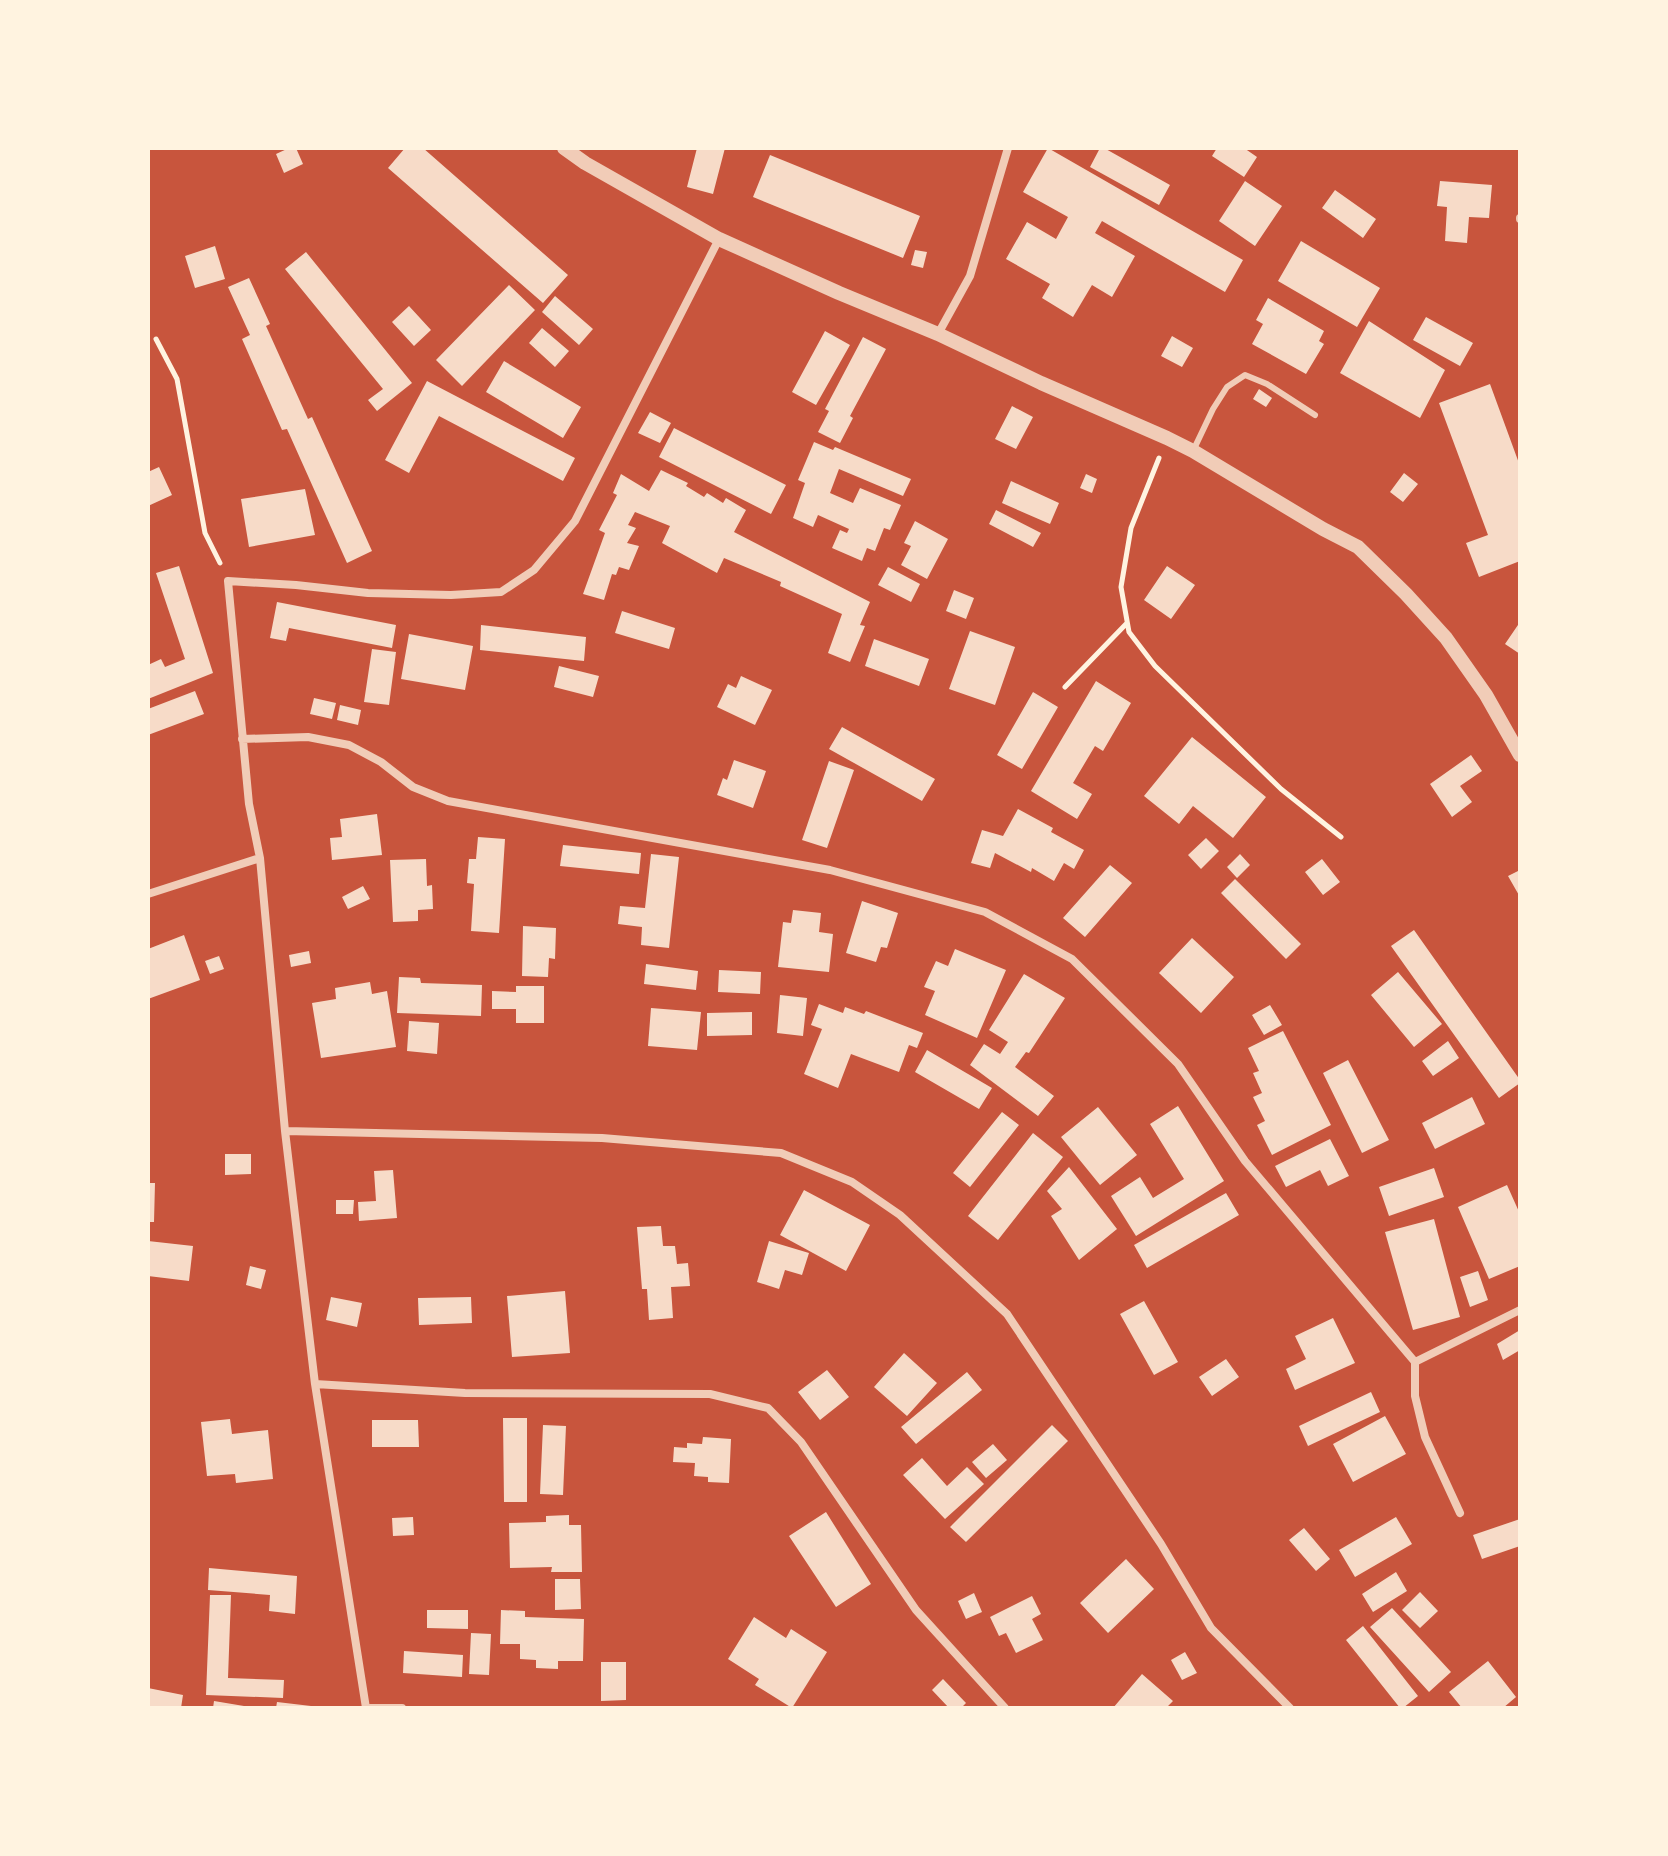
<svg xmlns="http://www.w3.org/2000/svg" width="1668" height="1856" viewBox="0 0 1668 1856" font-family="Ubuntu,sans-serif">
<rect width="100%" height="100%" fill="#c8553d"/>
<path fill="#f7dbc8" d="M289 148H296L303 164 284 173 276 154Z
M405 148H423L568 275 543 303 388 168Z
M697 148H725L713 194 687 187Z
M1048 148 1243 260 1225 292 1102 221 1095 233 1135 256 1112 297 1092 285 1073 317 1042 298 1050 284 1006 259 1027 222 1056 239 1068 217 1023 192Z
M1100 148H1104L1170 185 1159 205 1090 167Z
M1217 148H1244L1257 157 1244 177 1212 156Z
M770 155 920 216 903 258 753 197Z
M1245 181 1282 206 1255 246 1219 221Z
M1440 181 1492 185 1489 218 1469 217 1467 243 1445 241 1447 207 1437 206Z
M1335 190 1376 219 1363 238 1322 208Z
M1301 241 1380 288 1357 327 1278 281Z
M215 246 225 279 195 288 185 256Z
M915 250 927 252 923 268 911 265Z
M306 252 412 383 377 411 368 400 383 389 285 269Z
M249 278 270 324 266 326 308 419 312 417 372 551 347 563 287 429 282 430 242 339 250 335 228 287Z
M509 285 535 310 462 386 436 360Z
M555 296 593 329 579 345 542 312Z
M1268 298 1324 331 1319 341 1324 344 1306 374 1252 344 1263 324 1256 320Z
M409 306 431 330 414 346 392 322Z
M1426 317 1473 343 1460 366 1413 340Z
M1369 321 1445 370 1420 418 1340 373Z
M542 328 569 351 555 367 529 343Z
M825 331 850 345 816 405 792 392Z
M1172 336 1193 348 1182 367 1161 356Z
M863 337 886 349 850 416 853 418 840 443 818 432 829 411 825 409Z
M504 361 581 407 563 438 486 392Z
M427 381 575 458 563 481 439 416 409 473 385 460Z
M1490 384 1520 466V561L1479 577 1466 543 1488 535 1439 403Z
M1259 389 1272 398 1266 407 1253 399Z
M1012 406 1033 417 1016 449 995 439Z
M650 412 671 423 660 443 638 433Z
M674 428 786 485 771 514 659 457Z
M814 442 833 450 835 447 911 479 903 496 839 469 830 493 853 503 860 488 901 505 890 530 884 528 875 551 867 548 862 561 832 548 840 530 847 533 849 529 818 515 813 527 793 518 805 483 798 480Z
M159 467 172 495 148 506V472Z
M661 470 688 483 686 486 704 497 707 493 723 503 726 498 746 510 734 532 870 602 860 625 865 626 850 662 828 653 842 614 780 586 781 582 724 558 717 573 662 543 670 526 635 512 628 525 636 528 627 543 639 546 629 570 619 567 616 575 612 574 604 600 583 594 605 533 599 530 617 495 613 493 621 474 649 491Z
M1404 473 1418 484 1403 502 1390 492Z
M1086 474 1097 479 1092 493 1080 488Z
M1011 481 1059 503 1050 524 1002 503Z
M305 489 315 535 249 547 241 499Z
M996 510 1041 533 1033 547 989 524Z
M915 521 948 539 927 579 901 565 911 546 904 543Z
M179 566 213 673 148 699V665L161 659 165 667 185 659 156 573Z
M1167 566 1195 585 1171 619 1144 600Z
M888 567 920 584 911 602 878 585Z
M954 590 974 598 966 619 946 611Z
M277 602 396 625 392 648 289 628 286 641 270 638Z
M622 611 675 628 669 649 615 633Z
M1520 622V654L1505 644Z
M481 625 586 637 584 661 480 650Z
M970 631 1015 647 995 705 949 689Z
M409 634 473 646 465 690 401 679Z
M874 639 929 659 919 686 865 666Z
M372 649 396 652 389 705 364 702Z
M559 666 599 676 593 697 554 687Z
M741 676 772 690 755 725 717 707 728 684 736 688Z
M1096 681 1131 703 1103 751 1095 746 1073 783 1092 794 1077 819 1031 791Z
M195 691 204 714 148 735V709Z
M1033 692 1058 707 1022 769 997 755Z
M314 698 336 703 332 719 310 714Z
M340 705 361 710 358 725 337 720Z
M842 727 935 779 922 801 829 749Z
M1192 737 1266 797 1233 838 1193 806 1179 824 1144 796Z
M1471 755 1482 771 1460 786 1472 802 1452 817 1430 784Z
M734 760 766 771 753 808 717 795 723 778 727 780Z
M829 761 854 770 827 848 802 840Z
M1018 809 1053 828 1051 832 1084 850 1074 869 1064 863 1054 881 1032 868 1031 872 995 853 990 868 971 863 982 830 1003 836Z
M377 814 382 855 332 860 330 838 342 837 340 819Z
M478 837 505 839 499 933 471 931 474 884 467 883 469 859H476Z
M1206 838 1219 851 1201 869 1188 855Z
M563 845 641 853 639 874 560 866Z
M651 854 679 857 669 948 641 945 642 927 618 924 620 906 645 908Z
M1240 854 1250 865 1237 878 1227 867Z
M426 859 427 886 432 885 433 909 418 910V921L393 922 390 860Z
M1322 859 1340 882 1323 895 1305 872Z
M1110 865 1132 883 1085 937 1063 918Z
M1520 870V897L1508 876Z
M1235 879 1301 944 1286 959 1221 893Z
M363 886 370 899 348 909 342 897Z
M862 901 898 913 887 948 881 947 876 962 846 953Z
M793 910 821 913 819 932 833 934 829 972 778 967 783 922 791 923Z
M523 926 556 928 555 959 549 958 548 977 522 976Z
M1414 930 1520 1080V1083L1499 1098 1391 946Z
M184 935 200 980 148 999V949Z
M1192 938 1234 977 1201 1013 1159 973Z
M955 949 1006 970 977 1038 925 1015 935 991 924 987 936 961 948 966Z
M309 951 311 963 291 967 289 955Z
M219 956 224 969 210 974 205 961Z
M646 964 698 971 696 990 644 984Z
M719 970 761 972 760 994 718 992Z
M1398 972 1442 1024 1414 1047 1371 995Z
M1024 974 1065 998 1029 1053 1026 1052 1015 1067 1054 1096 1038 1116 970 1065 984 1044 1000 1054 1008 1042 989 1030Z
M399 977 420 978 421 983 482 985 481 1016 397 1013Z
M370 982 372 994 387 991 396 1047 321 1058 312 1003 336 999 335 988Z
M516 986H544V1023H516V1009H492V991L516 992Z
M780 995 807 998 803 1036 777 1033Z
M819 1004 843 1013 845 1007 864 1014 866 1011 923 1033 917 1048 909 1045 899 1072 851 1054 838 1088 804 1074 822 1029 811 1025Z
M1270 1005 1282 1025 1264 1035 1252 1015Z
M651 1008 701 1012 697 1050 648 1046Z
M752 1012V1035L707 1036V1013Z
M409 1021 439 1023 437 1054 407 1051Z
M1283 1031 1331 1125 1272 1155 1257 1125 1265 1121 1253 1097 1262 1093 1253 1073 1259 1071 1248 1048Z
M1448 1041 1459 1058 1433 1076 1422 1061Z
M927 1050 992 1088 979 1109 915 1072Z
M1348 1060 1389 1140 1362 1153 1323 1073Z
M1472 1097 1485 1124 1435 1149 1422 1123Z
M1178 1106 1224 1181 1136 1236 1111 1196 1140 1177 1153 1198 1184 1179 1150 1124Z
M1098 1107 1137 1155 1100 1185 1061 1137Z
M1002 1112 1019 1125 970 1187 953 1173Z
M1033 1133 1063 1157 998 1240 968 1216Z
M1330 1139 1349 1176 1328 1186 1320 1170 1286 1187 1275 1166Z
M225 1154H251V1174L225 1175Z
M1069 1167 1117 1229 1079 1260 1051 1216 1062 1209 1047 1191Z
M1434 1168 1444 1197 1389 1216 1379 1187Z
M393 1170 397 1218 359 1221 358 1202 376 1201 374 1171Z
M148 1183H155L154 1222H148Z
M1507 1185 1520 1214V1266L1489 1279 1458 1207Z
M804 1190 870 1225 846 1271 780 1235Z
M1226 1193 1239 1215 1147 1268 1134 1245Z
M336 1200H354L353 1214H336Z
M1434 1219 1460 1317 1413 1330 1385 1232Z
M661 1226 663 1246H675L677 1264 688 1263 690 1286 671 1287 673 1318 649 1320 647 1289H642L637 1227Z
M148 1241 193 1246 189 1281 148 1276Z
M769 1241 809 1253 802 1275 785 1270 779 1289 757 1282Z
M250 1266 266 1270 261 1289 246 1285Z
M1478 1271 1488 1300 1470 1307 1460 1277Z
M565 1291 570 1353 512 1357 507 1296Z
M331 1297 362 1303 357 1327 326 1320Z
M471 1297 472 1323 419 1325 418 1298Z
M1144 1301 1178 1362 1154 1375 1120 1314Z
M1333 1318 1355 1363 1295 1390 1286 1369 1306 1359 1295 1336Z
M1520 1330V1350L1503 1360 1497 1344Z
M904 1353 937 1383 907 1416 874 1387Z
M1226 1359 1239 1377 1212 1396 1199 1377Z
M827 1370 849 1397 820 1420 798 1392Z
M967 1372 982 1390 916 1444 901 1427Z
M1371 1392 1380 1412 1308 1446 1299 1426Z
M1385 1416 1406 1454 1353 1482 1333 1444Z
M503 1418H527V1502H504Z
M230 1419 232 1434 268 1430 273 1479 236 1483 235 1474 207 1476 201 1422Z
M372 1420H418L419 1447H372Z
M543 1425 566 1426 563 1495 540 1494Z
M1052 1425 1068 1441 966 1542 950 1527Z
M703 1437 731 1439 729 1483 708 1482V1477L694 1476 695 1463 673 1462 674 1447 687 1448V1443L702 1444Z
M993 1444 1007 1460 986 1478 972 1462Z
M922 1458 947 1486 967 1467 984 1484 945 1519 903 1475Z
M826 1512 871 1584 836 1607 789 1536Z
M569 1515V1525H581L582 1572H551L552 1567 510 1568 509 1523 546 1522V1516Z
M413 1517 414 1535 393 1536 392 1518Z
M1396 1517 1412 1544 1355 1577 1339 1550Z
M1520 1519V1546L1482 1559 1473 1535Z
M1304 1528 1330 1559 1316 1571 1289 1540Z
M1126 1559 1154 1589 1108 1633 1080 1603Z
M209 1568 297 1576 295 1614 269 1611 270 1595 208 1590Z
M1396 1572 1407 1591 1373 1612 1362 1594Z
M555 1579H580L581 1609 555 1610Z
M1420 1592 1438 1611 1420 1628 1402 1610Z
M974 1593 982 1612 966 1619 958 1601Z
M210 1595H231L228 1678 284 1680 283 1698 206 1695Z
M1032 1596 1041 1614 1032 1619 1043 1640 1016 1653 1006 1633 999 1636 990 1617Z
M1392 1608 1451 1672 1429 1692 1370 1627Z
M427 1610H468V1629L427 1628Z
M501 1610 525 1611V1617L584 1619 583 1661H558V1669L536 1668V1660L520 1659V1644H500Z
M754 1617 786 1638 791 1629 827 1652 792 1708 755 1685 759 1679 728 1659Z
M1363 1626 1418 1696 1403 1708H1400L1346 1640Z
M471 1633 491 1634 489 1675 469 1674Z
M404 1651 463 1655 462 1677 403 1673Z
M1185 1652 1197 1673 1182 1680 1171 1660Z
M1488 1661 1516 1697 1503 1708H1462L1449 1692Z
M601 1662H626V1700L601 1701Z
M1142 1674 1173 1701 1166 1708H1113Z
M943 1679 966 1703 961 1708H949L932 1690Z
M148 1688 183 1695 181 1708H148Z
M214 1701 244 1706V1708H213Z
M277 1702 311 1706V1708H276Z"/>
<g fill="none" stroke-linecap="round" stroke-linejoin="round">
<path stroke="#fff3e0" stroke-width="5" d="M156 339 177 379 205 533 220 563
M1159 458 1131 528 1121 587 1129 632 1155 666 1281 789 1341 837
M1065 687 1127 623"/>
<path stroke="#f1ccb7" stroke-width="6" d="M1193 451 1213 409 1227 387 1245 375 1267 384 1315 415"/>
<path stroke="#f1ccb7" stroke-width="8" d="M1520 219V218
M938 334 970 276 1008 148
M242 739 308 737 349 745 381 762 413 787 448 801 830 870 985 912 1072 959 1178 1064 1245 1161 1415 1362V1396L1425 1437 1460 1513
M148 894 260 858
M285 1131 602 1138 781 1153 852 1182 900 1215 1007 1314 1161 1544 1211 1628 1290 1708
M1415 1362 1520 1310
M315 1384 465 1393 710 1394 768 1408 801 1442 916 1610 1005 1708
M366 1708 315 1384 285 1131 260 858 249 804 228 581 296 585 368 593 451 595 501 592 534 570 575 521 719 239
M366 1708H402"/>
<path stroke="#f1ccb7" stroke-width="14" d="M564 148 585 163 719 239 839 293 938 334 1041 383 1167 438 1193 451 1323 529 1358 547 1406 594 1446 638 1486 695 1520 755"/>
</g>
<rect width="1668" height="1856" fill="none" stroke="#fff3e0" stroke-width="300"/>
</svg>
